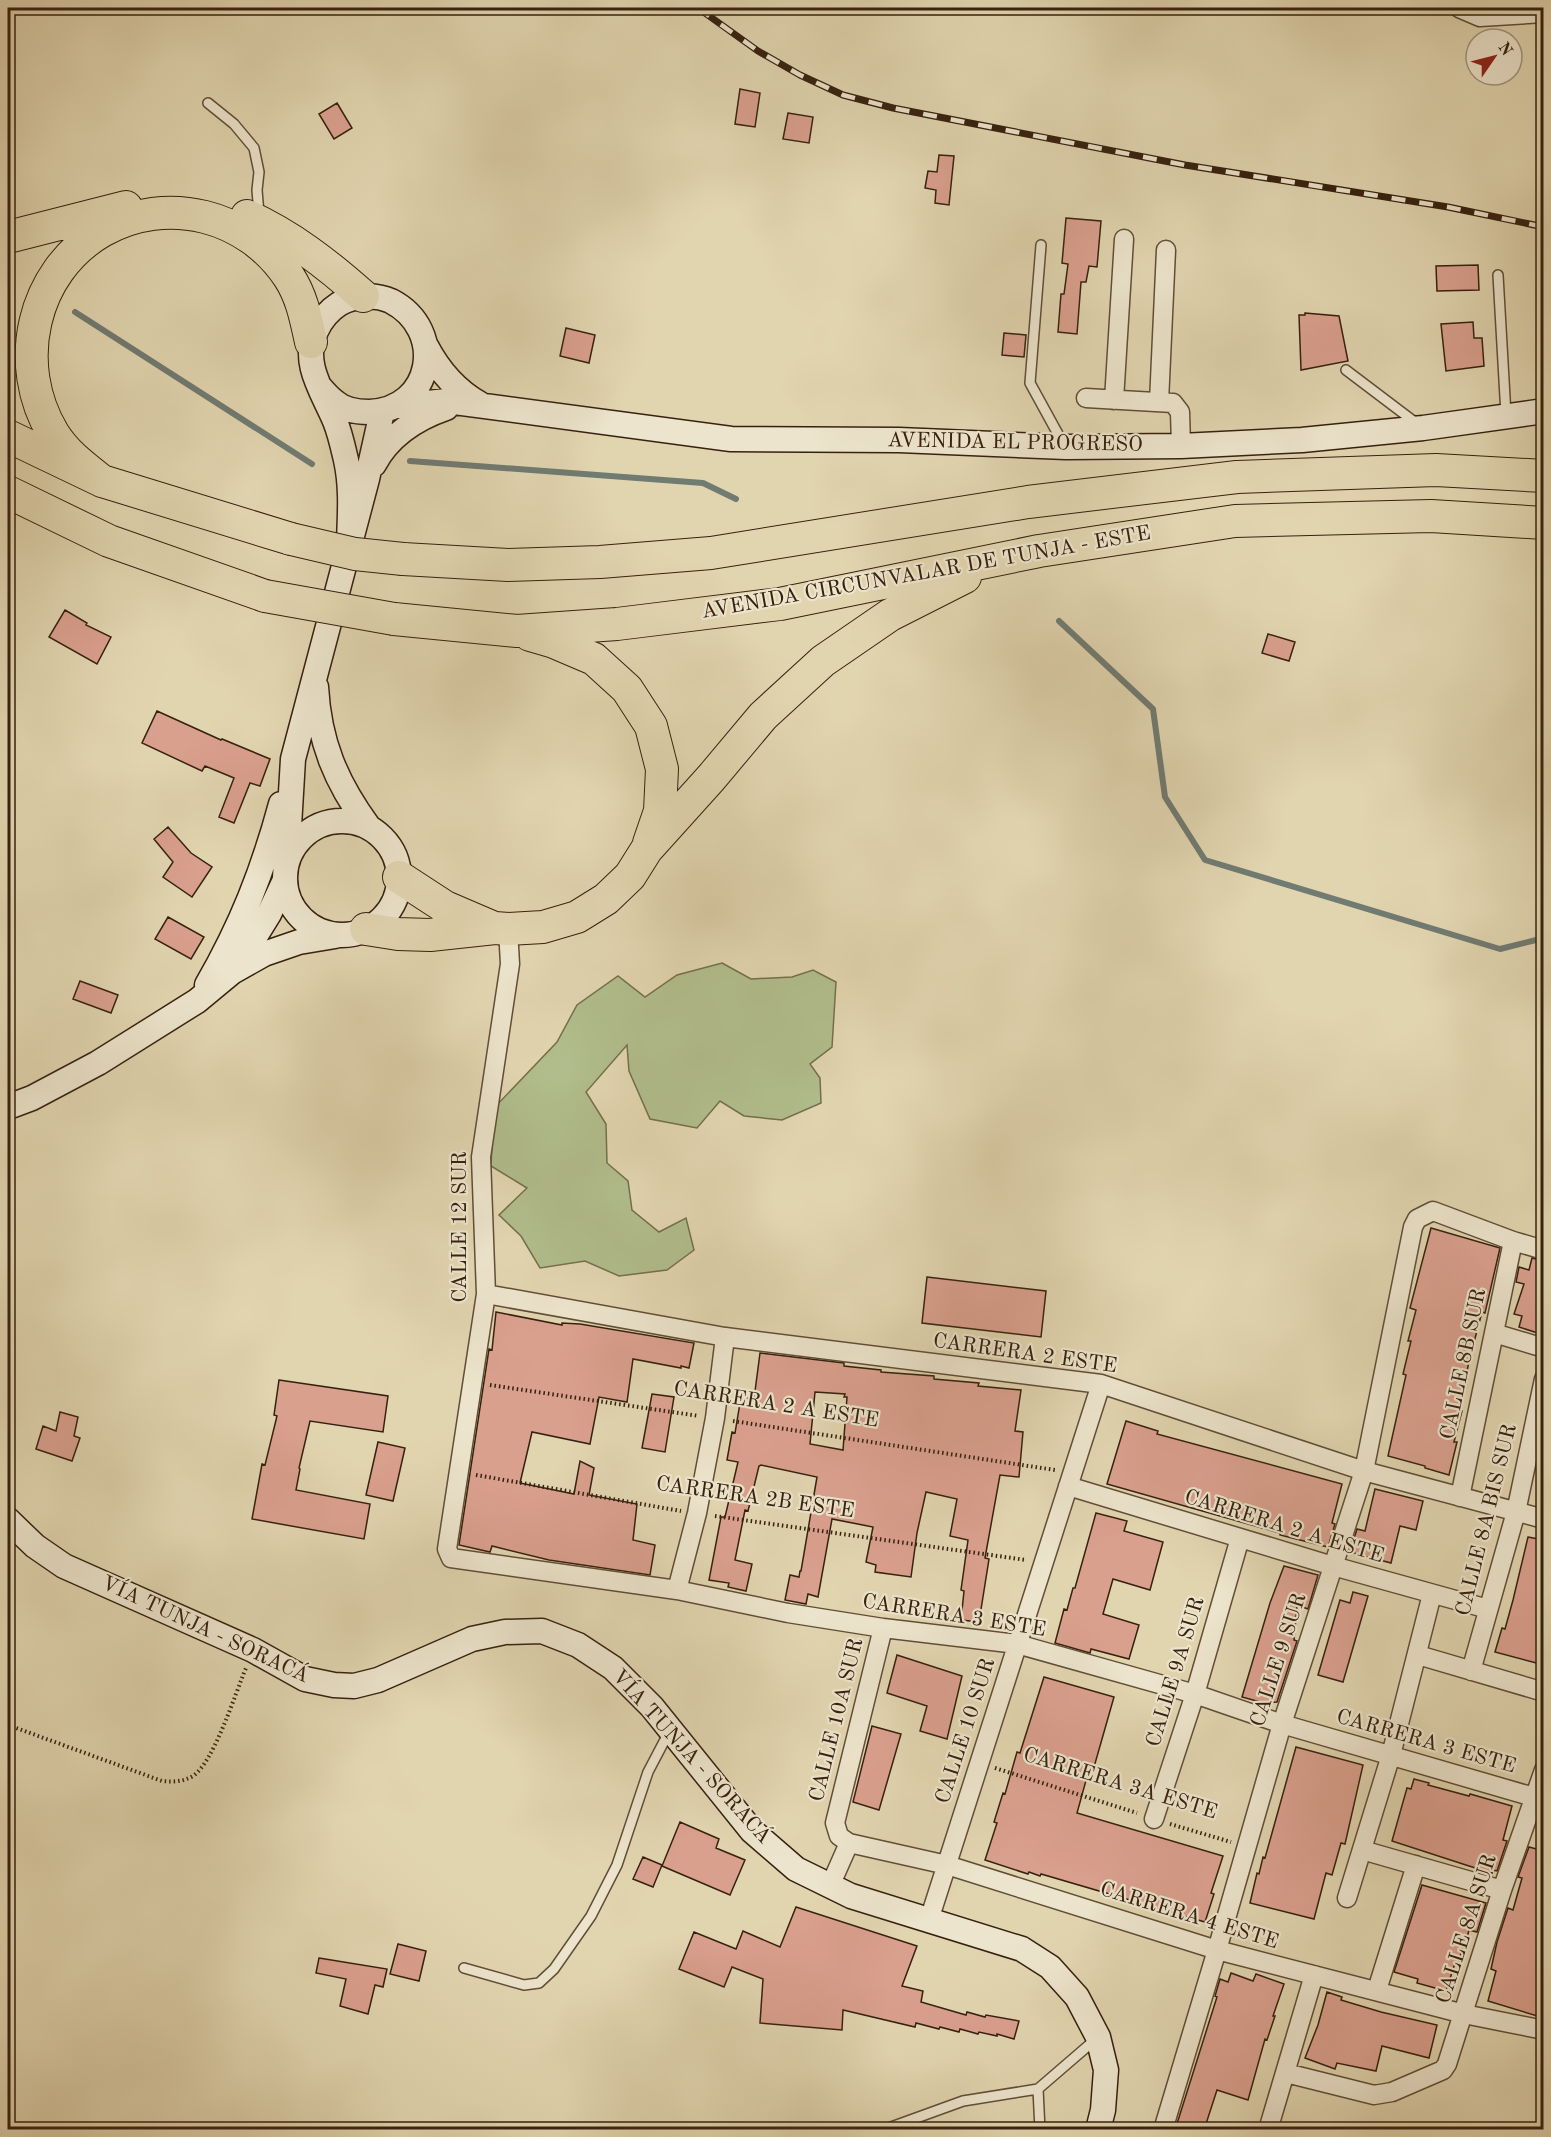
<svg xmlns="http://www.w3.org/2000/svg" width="1551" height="2137" viewBox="0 0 1551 2137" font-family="'Old Standard TT',serif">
<rect width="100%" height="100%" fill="#e1d5b0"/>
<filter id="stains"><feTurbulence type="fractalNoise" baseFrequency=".00333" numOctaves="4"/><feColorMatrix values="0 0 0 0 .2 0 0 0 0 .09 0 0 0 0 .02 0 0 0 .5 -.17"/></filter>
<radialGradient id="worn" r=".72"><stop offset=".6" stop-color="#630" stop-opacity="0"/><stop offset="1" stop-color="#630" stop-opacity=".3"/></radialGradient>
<path fill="#b1bd8c" stroke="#746f4e" stroke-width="1.5" d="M722 963 751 979 792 977 813 970 836 982 832 1047 810 1064 820 1078 821 1103 782 1120 744 1116 720 1101 697 1128 650 1119 629 1071 627 1045 586 1092 606 1124 607 1163 628 1181 632 1210 659 1232 686 1218 694 1250 667 1270 619 1276 585 1261 540 1268 521 1236 499 1215 527 1188 491 1166 494 1108 557 1042 577 1005 618 976 645 997 677 975Z"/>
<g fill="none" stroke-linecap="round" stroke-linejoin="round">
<path stroke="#707b72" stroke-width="6" d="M75 312 312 464
M410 461 703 483 736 499
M1059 621 1153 709 1165 797 1205 860 1500 949 1544 938"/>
</g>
<path fill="#daa08e" stroke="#36210f" stroke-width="1.5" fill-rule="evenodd" d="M740 89 760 93 755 127 735 124Z
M337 103 352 128 334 139 319 114Z
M788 113 813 117 809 143 783 139Z
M939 155 954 156 949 205 935 203 936 190 925 188 928 171 937 172Z
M1066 218 1101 221 1097 267 1089 266 1086 282H1081L1077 334 1058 332 1061 294H1064L1068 264 1062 263Z
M1478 265 1479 290 1437 291 1436 266Z
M1305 313 1339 316 1348 361 1301 370 1299 315H1305Z
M1473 322 1474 338H1482L1484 366 1446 371 1441 324Z
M566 328 595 335 589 363 560 356Z
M1004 333 1026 335 1024 357 1002 355Z
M65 610 87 623 86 625 111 637 97 664 49 637Z
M1268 634 1295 642 1289 661 1262 653Z
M157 711 221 740 222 739 270 759 260 786 250 783 234 823 219 817 234 778 205 766 202 771 142 743Z
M168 827 191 853 212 867 192 897 163 877 173 862 154 839Z
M168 917 204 937 191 959 155 939Z
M80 981 118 995 111 1013 73 999Z
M1431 1228 1500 1248 1485 1313 1482 1312 1469 1361 1466 1377 1468 1378 1460 1410 1462 1411 1454 1442H1457L1449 1475 1425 1468V1466L1388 1456 1406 1375 1403 1374 1411 1341H1408L1416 1310 1410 1308Z
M1532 1258 1544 1261V1335L1519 1327 1522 1316 1514 1314 1524 1284 1516 1282 1519 1267 1529 1270Z
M927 1277 1046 1291 1041 1337 922 1323Z
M496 1312 562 1325V1323L580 1324 694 1343 689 1368 681 1366V1368L633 1359 627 1402 599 1397 590 1444 532 1432 520 1483 574 1494 580 1461 594 1468 589 1495 637 1504 633 1540 655 1545 650 1575 549 1560 492 1546 490 1552 459 1545 489 1349 492 1350Z
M760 1353 844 1363V1366L881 1370V1372L934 1376V1379L979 1383 978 1386 1021 1390 1015 1431 1023 1432 1019 1477 1000 1475 985 1558 989 1559 979 1622 961 1620 964 1591 961 1590 968 1540 950 1536 957 1499 926 1492 917 1533 911 1577 875 1572 876 1565 866 1562 873 1527 832 1519 818 1597 808 1594 806 1604 785 1600 790 1575 799 1577 800 1571H801L817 1477 761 1465 759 1466 748 1511 745 1510 735 1560 752 1564 746 1591 728 1587 729 1583 709 1580 721 1517H725L738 1462 727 1460 732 1432 735 1433 741 1397 754 1399ZM815 1392 845 1394 844 1397H847L843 1450 810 1444Z
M279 1380 388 1396 383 1432 310 1421 299 1468 300 1469 296 1490 370 1504 364 1539 252 1519 262 1464 265 1465 277 1416 274 1415Z
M652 1394 674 1397 665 1452 642 1448Z
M60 1412 78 1417 74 1436 80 1438 72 1461 36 1449 43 1426 56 1431Z
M1126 1421 1158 1431 1157 1434 1342 1484 1332 1523 1335 1524 1328 1547 1280 1535V1533L1107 1484Z
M378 1442 405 1448 393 1501 366 1495Z
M1375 1489 1423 1501 1416 1530 1400 1526 1391 1563 1350 1552 1357 1529 1365 1531Z
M1096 1513 1127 1521 1124 1531 1163 1542 1150 1590 1113 1579 1103 1614 1139 1625 1129 1659 1091 1649 1090 1653 1055 1643 1064 1609 1067 1610 1073 1588H1075Z
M1528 1537 1544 1540V1665L1495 1652 1502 1628 1505 1629 1513 1600Z
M1284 1566 1318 1575 1308 1609 1297 1605 1294 1640 1297 1641 1277 1702 1264 1703 1242 1697 1270 1603Z
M1353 1592 1368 1596 1343 1682 1318 1675 1340 1600 1350 1603Z
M897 1655 962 1676 947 1739 920 1731 927 1706 887 1693Z
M1044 1677 1114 1697 1094 1767 1090 1766 1077 1813 1223 1856 1211 1893 1214 1894 1205 1922 1041 1874 1040 1876 1029 1872 1028 1874 985 1860 997 1823 994 1822 1003 1793 1005 1794 1017 1752 1020 1753Z
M872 1726 901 1734 879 1810 853 1802Z
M1296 1747 1363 1765 1345 1844 1341 1843 1332 1875 1326 1873 1314 1919 1250 1903 1257 1873 1259 1874 1263 1857 1265 1858Z
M1414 1779 1429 1783 1428 1785 1469 1796 1470 1794 1512 1806 1503 1840 1507 1841 1497 1871 1492 1870V1873L1469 1866 1392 1841 1407 1788 1411 1789Z
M680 1822 719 1839 716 1848 745 1860 730 1895 662 1866Z
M1529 1847 1544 1851V2018L1488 2001 1496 1971 1491 1969 1497 1942 1508 1908 1513 1910 1522 1878 1518 1877Z
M643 1857 662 1865 653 1887 633 1879Z
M1422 1885 1486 1903 1477 1932 1469 1930 1465 1946H1463L1459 1961 1456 1960 1446 1991 1417 1983 1418 1979 1394 1972Z
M796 1907 917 1946 902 1986 923 1991 921 2002 966 2015 967 2012 985 2017 986 2015 1019 2021 1014 2039 997 2034V2036L979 2032 978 2034 960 2029 959 2032 940 2027 939 2029 916 2023 915 2027 843 2010 842 2030 760 2023 763 1979 732 1967 724 1987 679 1969 694 1932 736 1949 743 1931 780 1947Z
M398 1944 426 1951 419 1981 390 1974Z
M319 1958 387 1969 383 1987 375 1985 368 2014 340 2006 346 1979 316 1973Z
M1231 1973 1253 1981 1256 1974 1284 1984 1273 2016H1275L1267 2040 1265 2039 1248 2100 1217 2090 1204 2130H1175L1217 1997 1215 1996 1220 1979 1228 1982Z
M1327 1992 1342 1997 1341 2000 1381 2012 1437 2025 1429 2058 1382 2046 1376 2071 1337 2063 1335 2069 1305 2058 1318 2025Z"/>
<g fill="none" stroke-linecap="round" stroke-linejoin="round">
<defs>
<path id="lane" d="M208 103 234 124 254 148 259 172 257 190 259 214
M1041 245 1030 383 1064 445
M1498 275 1506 415
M1346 370 1416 423
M464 1968 524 1985 539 1983 554 1969 591 1916 617 1865 648 1772 669 1732
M1038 2089 1040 2130
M883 2130 963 2101 1038 2089 1096 2039"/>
<path id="street" d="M1459 8 1480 17 1544 13
M1086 398 1173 403 1180 412 1181 446
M1114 400 1124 239
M1159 402 1166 250
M508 929 510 964 481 1157 486 1294 447 1549 451 1558 677 1590 788 1613 883 1628 1017 1644 1195 1694 1282 1724 1544 1800
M486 1294 725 1337 1101 1384 1364 1471 1544 1519
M1494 1333 1544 1348
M1068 1486 1333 1566 1488 1609
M1460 1497 1513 1241
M677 1590 697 1513 715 1418 725 1337
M883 1628 835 1823 839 1836 849 1843 947 1865 1217 1950 1464 2014 1544 2030
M1418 1655 1544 1692
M1471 1671 1516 1512 1544 1379
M1154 1819 1195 1694 1240 1538
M1362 1850 1502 1890
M830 1886 849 1843
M1347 1898 1391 1755 1432 1594
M929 1920 1101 1384
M1377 1990 1416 1865
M1286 2073 1374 2095 1392 2092 1443 2070 1447 2064 1502 1890 1544 1770
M1163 2130 1217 1950 1282 1724 1364 1471 1413 1227 1417 1219 1433 1211 1513 1241 1544 1250
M1268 2130 1314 1975"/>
<path id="secondary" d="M426 346C439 371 455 390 480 404
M319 386C324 392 329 398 335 402 344 410 358 412 369 412 433 410 447 330 391 301 376 294 353 295 339 304 328 311 321 320 316 331 301 363 323 392 335 421 340 433 343 447 346 460 352 487 350 514 349 541
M397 406 447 401 731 439 899 440 1066 447 1181 446 1302 440 1423 428 1544 411
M374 464C389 436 417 418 446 408
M316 687C319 742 336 782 368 826
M285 878a57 57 0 1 1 114 0a57 57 0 1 1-114 0Z
M287 860 293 759 367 479 382 412
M235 969 269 914 284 882
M207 985C241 926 263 871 281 804
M8 1107 32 1098 98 1063 197 1001 232 972 264 954 299 942 335 936
M8 1520 35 1546 64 1566 253 1650 305 1679 334 1685 354 1686 378 1680 472 1639 505 1632 542 1631 578 1645 613 1668 652 1707 752 1831 796 1869 851 1896 1022 1949 1050 1967 1077 1997 1098 2037 1106 2070 1103 2110 1098 2130"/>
<path id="highway" d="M247 216C291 236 327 264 363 296
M8 237 126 207
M8 436 102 481 291 539
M102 481C84 467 65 453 53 433 12 365 31 272 102 231 167 194 248 215 289 277 302 297 306 319 311 342
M8 492 109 541 265 596
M403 559 508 565 600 562 711 553 1028 502 1237 477 1436 470 1544 476
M394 619 517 631 617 624 780 604 1039 551 1235 521 1431 516 1544 523
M530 635 554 642 594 659 627 689 651 726 662 769 660 811 649 843
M399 877 445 907 494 928
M366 929 398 934 430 935 495 928 508 929 543 927 577 917 606 899 630 876 647 849 711 778 763 716 823 661 890 615 965 577"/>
</defs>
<use href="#lane" stroke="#614e37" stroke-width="12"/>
<use href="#street" stroke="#614e37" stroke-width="21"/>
<use href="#secondary" stroke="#36210f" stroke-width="27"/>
<use href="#highway" stroke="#36210f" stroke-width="34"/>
<path stroke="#36210f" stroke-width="4" stroke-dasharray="1.5 3" stroke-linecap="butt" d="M490 1385 699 1416
M733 1421 1055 1470
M476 1475 681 1511
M715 1516 1026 1560
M8 1725 162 1781C173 1782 182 1782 193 1776 214 1762 235 1694 246 1668
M995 1768 1137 1813
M1170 1824 1231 1842"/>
<use href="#lane" stroke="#ece4cc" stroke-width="9"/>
<use href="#street" stroke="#ece4cc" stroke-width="18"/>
<use href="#secondary" stroke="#ece4cc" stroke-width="24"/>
<use href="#highway" stroke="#e1d5b0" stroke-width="32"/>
<defs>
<path id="rail" d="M698 8 758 51 800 75 843 95 893 108 1185 165 1448 207 1544 227"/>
</defs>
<use href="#rail" stroke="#36210f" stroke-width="7"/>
<use href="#rail" stroke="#ece4cc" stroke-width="4.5" stroke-dasharray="14" stroke-linecap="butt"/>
<defs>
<path id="highway-bridge" d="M291 539 355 554 403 559
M265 596 394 619"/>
</defs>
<use href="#highway-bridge" stroke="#36210f" stroke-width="34" stroke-linecap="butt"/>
<use href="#highway-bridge" stroke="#e1d5b0" stroke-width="32"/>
</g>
<g text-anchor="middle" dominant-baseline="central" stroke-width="4.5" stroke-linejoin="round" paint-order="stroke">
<g font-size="21" fill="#36210f" stroke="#ece4cc">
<text transform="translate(1015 443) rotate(1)">AVENIDA EL PROGRESO</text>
<text transform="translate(926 573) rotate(-10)">AVENIDA CIRCUNVALAR DE TUNJA - ESTE</text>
<text transform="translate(460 1227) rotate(-90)">CALLE 12 SUR</text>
<text transform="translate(1025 1354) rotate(8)">CARRERA 2 ESTE</text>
<text transform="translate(1464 1364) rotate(-78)">CALLE 8B SUR</text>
<text transform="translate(776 1405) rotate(9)">CARRERA 2 A ESTE</text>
<text transform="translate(755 1498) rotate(8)">CARRERA 2B ESTE</text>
<text transform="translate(1487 1520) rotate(-76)">CALLE 8A BIS SUR</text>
<text transform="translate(1284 1527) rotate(17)">CARRERA 2 A ESTE</text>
<text transform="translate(954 1616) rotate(9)">CARRERA 3 ESTE</text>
<text transform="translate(205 1630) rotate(25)">VÍA TUNJA - SORACÁ</text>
<text transform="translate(1279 1660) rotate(-72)">CALLE 9 SUR</text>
<text transform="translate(1176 1672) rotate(-73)">CALLE 9A SUR</text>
<text transform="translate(837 1720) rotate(-76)">CALLE 10A SUR</text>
<text transform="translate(966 1731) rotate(-72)">CALLE 10 SUR</text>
<text transform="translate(1426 1742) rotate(16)">CARRERA 3 ESTE</text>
<text transform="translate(691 1757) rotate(48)">VÍA TUNJA - SORACÁ</text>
<text transform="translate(1120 1784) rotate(17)">CARRERA 3A ESTE</text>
<text transform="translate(1189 1916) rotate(17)">CARRERA 4 ESTE</text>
<text transform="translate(1467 1929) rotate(-72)">CALLE 8A SUR</text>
</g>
</g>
<rect width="1551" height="2137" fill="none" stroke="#e1d5b0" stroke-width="30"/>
<rect x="9" y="9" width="1533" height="2119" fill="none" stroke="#36210f" stroke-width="3"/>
<rect x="15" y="15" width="1521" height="2107" fill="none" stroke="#36210f" stroke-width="1.5"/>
<g transform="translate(1494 57) rotate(55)"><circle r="28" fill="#ece4cc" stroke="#a39680" stroke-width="1.5"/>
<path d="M0-4.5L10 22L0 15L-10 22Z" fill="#8f2418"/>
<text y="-9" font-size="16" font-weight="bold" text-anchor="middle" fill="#36210f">N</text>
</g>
<rect width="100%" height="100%" filter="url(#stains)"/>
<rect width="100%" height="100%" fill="url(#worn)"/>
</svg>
